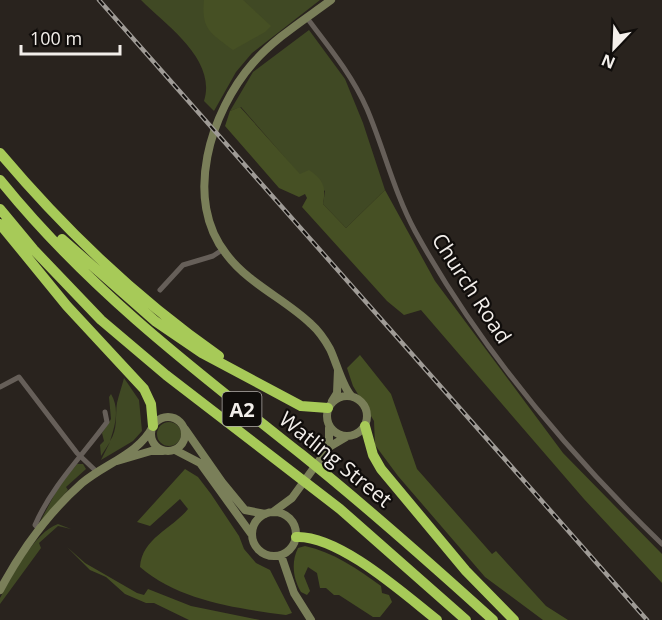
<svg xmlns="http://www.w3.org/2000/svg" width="662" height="620" viewBox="0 0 662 620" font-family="'Open Sans',sans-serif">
<rect width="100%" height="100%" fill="#29231e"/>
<path fill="#404924" d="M141 0H320L252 53 236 72 214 111 204 101C217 60 167 26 141 0Z
M309 30 345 79 363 123 385 190 346 228 323 204 325 191 300 175 241 107 230 111 253 72Z
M124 378 139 400 142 431 133 441 101 460 110 442 101 456 100 445 104 441 102 433 111 419 109 397 111 394C120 409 115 426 110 441 118 429 115 416 117 403 119 394 122 386 124 378Z
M157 434a12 12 0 1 1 24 0a12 12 0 1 1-24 0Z
M77 464H83L86 469 66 487 68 490 40 522 59 486Z
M58 524 71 529 58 526 39 543 41 548 0 604V598C11 578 34 532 58 524Z"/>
<path fill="#465024" d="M204 0H243L271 26 265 32 233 50C211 33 201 30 204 0Z
M240 107 300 174 309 170C324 180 326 187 323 204L346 228 385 190 435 281 563 453 662 554V583L584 499 421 310 404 315 387 301 302 207 307 198 305 194 299 197 279 188 225 126 230 111Z
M360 355 391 394 417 469 492 554 496 551 546 606 568 620H543L485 577 398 476 375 445 374 421 353 386 347 368Z
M185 469 198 477 211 494 239 536 244 549 256 563 270 570 292 613 286 615C235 608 180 601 140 567 142 538 172 529 188 509L180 499 150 526 137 522Z
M305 546C333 552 358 569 381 586L382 593 389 595 392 602 380 617H373L339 595H334L326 588H320L317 573 308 567 304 576 310 591 307 595 301 592C293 579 291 562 298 548Z
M67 547 85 563 137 593 144 595 148 589 191 606 260 620H189L154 603H146L125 594 106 577 90 570Z"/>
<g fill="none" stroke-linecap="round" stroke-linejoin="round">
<path stroke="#665f59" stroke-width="5" d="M307 18C329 47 352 75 367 109 384 149 394 192 415 231 479 347 567 452 662 544
M160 290 183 265 213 256 222 250
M0 387 19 377 77 453 97 472
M40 530 35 525C52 486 82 456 107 422L105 412"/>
<path stroke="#7a7f59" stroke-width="8" d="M331 0C304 20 275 38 253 63 211 111 182 200 227 255 249 284 285 299 311 324 319 331 325 340 330 349 336 361 344 392 353 397
M327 416a20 20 0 1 1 40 0a20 20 0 1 1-40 0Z
M332 401 337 393 338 370
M151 434a17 17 0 1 1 34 0a17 17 0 1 1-34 0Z
M185 429 222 482 245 510 265 514
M329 447V428
M175 450 200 463 252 535
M117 461 151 451H163
M273 512 292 498 329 447 346 437
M252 534a22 22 0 1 1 44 0a22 22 0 1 1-44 0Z
M281 555 294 593 311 620
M0 590C21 551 49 512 82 483 106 463 139 454 153 426"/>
<path stroke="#a7ca58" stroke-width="10" d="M0 153C65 230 137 299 219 356
M0 180C87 288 193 369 301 454 367 507 430 563 493 620
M0 209 34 250 101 320 166 375 340 509 466 620
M0 224 67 306 144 389 151 404 153 426
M62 239 155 321 202 353 301 406 328 408
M365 426 373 455 381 469 466 571 514 620
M296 537C339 535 404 594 437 620"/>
<defs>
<path id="rail" d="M99 0 647 620"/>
</defs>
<use href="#rail" stroke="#9f9b96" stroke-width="4.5"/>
<use href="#rail" stroke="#100d0b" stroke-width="2" stroke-dasharray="7" stroke-linecap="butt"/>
</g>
<g text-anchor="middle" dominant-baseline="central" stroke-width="4.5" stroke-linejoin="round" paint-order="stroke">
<rect fill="#100d0b" stroke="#afaba8" stroke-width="1.5" x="222.5" y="392" width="39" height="34" rx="4.5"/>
<g font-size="20" font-weight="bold" fill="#f3efeb">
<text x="242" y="409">A2</text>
</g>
<g font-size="21" fill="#f3efeb" stroke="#100d0b">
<text transform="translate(472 288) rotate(57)">Church Road</text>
<text transform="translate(336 459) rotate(39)">Watling Street</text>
</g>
</g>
<g transform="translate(614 48) rotate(203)" stroke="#100d0b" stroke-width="4.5" paint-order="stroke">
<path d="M0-4.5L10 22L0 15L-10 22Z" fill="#f3efeb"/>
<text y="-9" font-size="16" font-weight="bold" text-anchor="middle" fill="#f3efeb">N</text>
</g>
<path d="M21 45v9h99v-9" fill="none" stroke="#f3efeb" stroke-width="3"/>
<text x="30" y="45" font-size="18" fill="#f3efeb" stroke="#100d0b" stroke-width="4.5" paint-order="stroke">100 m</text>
</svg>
